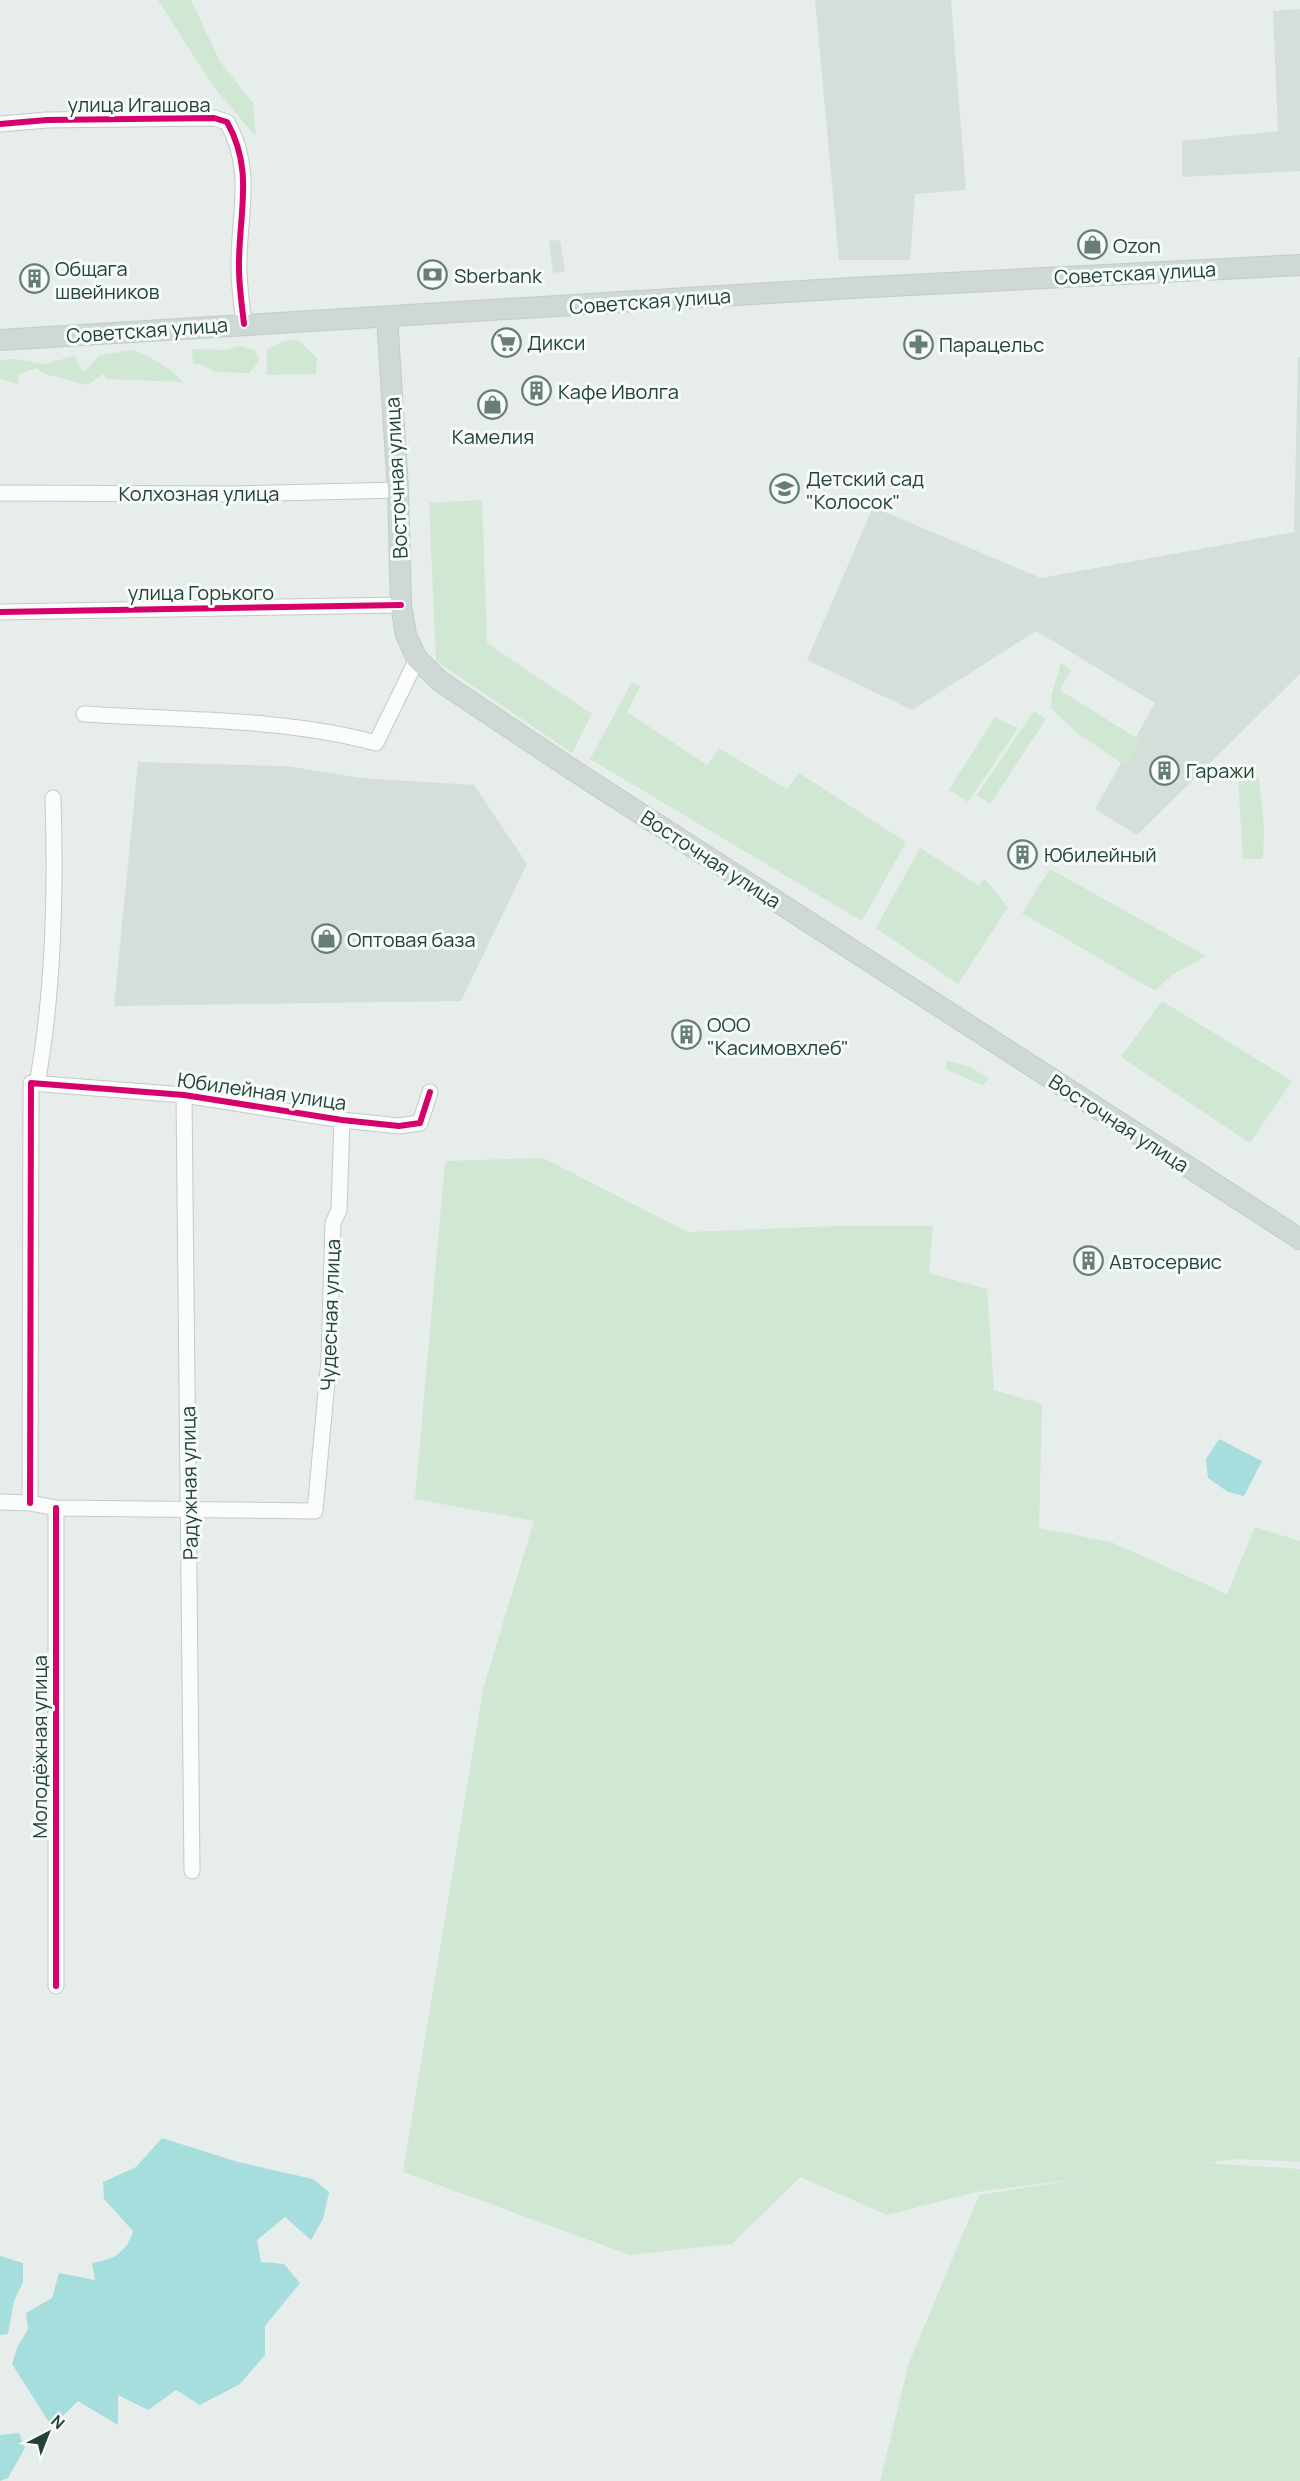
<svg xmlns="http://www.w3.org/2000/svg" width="1300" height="2481" viewBox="0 0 1300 2481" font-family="Manrope,sans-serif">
<rect width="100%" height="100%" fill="#e7edea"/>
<path fill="#d5dfd9" d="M815 0H951L966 190 915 194 910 260H839Z
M1300 9V171L1182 177V141L1278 131 1273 11Z
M560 240 565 271 553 273 549 241Z
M1298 357H1300V674L1137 835 1095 809 1155 703 1036 631 912 710 807 660 873 507 1041 578 1294 532Z
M138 762 286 766 361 778 474 785 527 864 461 1001 114 1006Z"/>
<path fill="#cfe7d3" d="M158 0H191L220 62 253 103 256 137 213 86Z
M298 340 317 358 316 374 267 375V349L284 341Z
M239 346 255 350 259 361 249 373 214 372 208 367 193 363 192 349 225 350Z
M134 350C151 358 171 367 183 382L107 379 103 374 87 385 45 374 36 368 19 374 18 384 0 379V360L15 359 45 364 74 356 84 372 100 355Z
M482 500 487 643 592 714 572 753 436 661 429 503Z
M1061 663 1071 670 1060 690 1141 741 1126 766 1076 732 1051 708 1052 694Z
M632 682 640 686 627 712 707 765 719 748 787 789 799 773 906 842 862 921 590 759Z
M1034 711 1046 719 990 804 977 795Z
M995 717 1018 728 968 802 949 790Z
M1259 777 1264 826 1263 859H1243L1238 778Z
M920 848 978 885 985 879 1008 907 958 984 876 928Z
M1050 869 1206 956 1172 975 1155 991 1022 913Z
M1162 1001 1292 1081 1250 1143 1121 1057Z
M946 1061 969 1066 989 1079 982 1085 946 1069Z
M543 1158 688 1232 834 1226H933L929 1273 987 1289 994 1390 1042 1404 1039 1528 1111 1542 1227 1594 1255 1527 1300 1541V2162L1239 2159 1208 2163 1300 2169V2481H880L909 2363 979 2195 1086 2178 976 2192 887 2215 800 2177 732 2244 630 2255 403 2172 483 1689 534 1521 415 1499 445 1161Z"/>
<path fill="#a5dedd" d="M1219 1439 1262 1461 1244 1496 1228 1492 1208 1478 1206 1459Z
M162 2138 238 2162 313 2179 329 2192 323 2219 311 2240 285 2217 257 2240 261 2262 284 2264 300 2283 265 2326V2355L240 2384 200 2405 176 2390 148 2410 118 2395V2425L78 2401 52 2427 12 2364 17 2348 28 2329 26 2313 52 2298 59 2273 95 2280 92 2263C115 2259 126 2253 133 2231L104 2199 103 2182 136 2167Z
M0 2256 23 2263V2282L14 2301 8 2334 0 2335Z
M19 2433 25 2448 8 2478 0 2481V2435Z"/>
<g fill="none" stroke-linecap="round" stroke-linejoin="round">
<defs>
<path id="minor" d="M0 124 47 120 214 118 227 122C255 171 238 216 239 268 239 287 242 306 244 324
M0 493 234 494 398 490
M0 612 401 605
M84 714C178 720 285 718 376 743L417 659
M37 1084C54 991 56 892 53 798
M184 1095 192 1871
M0 1502 30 1503 56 1508 315 1511 329 1360 333 1223 339 1210 342 1120
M30 1503 31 1083 184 1095 342 1120 399 1126 420 1123 430 1092
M56 1508V1986"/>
<path id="major" d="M387 317 398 490 401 605 406 635 417 659 441 682 573 770 1300 1239
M0 340 851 288 1300 265"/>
</defs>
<use href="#minor" stroke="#c4cac7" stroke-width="17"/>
<use href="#major" stroke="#c2ccc8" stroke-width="22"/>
<use href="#minor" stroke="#fbfcfc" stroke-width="15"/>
<use href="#major" stroke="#ced8d4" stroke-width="20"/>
<defs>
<path id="cycleway" d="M0 124 47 120 214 118 227 122C255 171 238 216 239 268 239 287 242 306 244 324
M0 612 401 605
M30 1503 31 1083 184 1095 342 1120 399 1126 420 1123 430 1092
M56 1508V1986"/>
</defs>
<use href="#cycleway" stroke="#f6fbf8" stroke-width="10"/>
<use href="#cycleway" stroke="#d6006c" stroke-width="6"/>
</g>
<defs>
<symbol id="shop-ring" viewBox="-11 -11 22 22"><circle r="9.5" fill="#f6fbf8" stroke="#677e74" stroke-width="1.5"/><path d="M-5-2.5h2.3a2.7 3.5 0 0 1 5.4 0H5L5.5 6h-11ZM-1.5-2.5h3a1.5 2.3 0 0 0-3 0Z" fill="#677e74"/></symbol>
<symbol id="bank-ring" viewBox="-11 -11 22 22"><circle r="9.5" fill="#f6fbf8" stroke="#677e74" stroke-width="1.5"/><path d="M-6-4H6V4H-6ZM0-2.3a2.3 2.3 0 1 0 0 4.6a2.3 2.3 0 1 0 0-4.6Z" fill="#677e74"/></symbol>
<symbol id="building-ring" viewBox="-11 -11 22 22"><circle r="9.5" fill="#f6fbf8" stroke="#677e74" stroke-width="1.5"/><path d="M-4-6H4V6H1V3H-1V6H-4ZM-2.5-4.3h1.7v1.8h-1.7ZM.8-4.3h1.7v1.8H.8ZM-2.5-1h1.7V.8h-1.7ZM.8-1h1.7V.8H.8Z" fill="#677e74"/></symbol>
<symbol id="supermarket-ring" viewBox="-11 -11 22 22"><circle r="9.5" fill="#f6fbf8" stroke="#677e74" stroke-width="1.5"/><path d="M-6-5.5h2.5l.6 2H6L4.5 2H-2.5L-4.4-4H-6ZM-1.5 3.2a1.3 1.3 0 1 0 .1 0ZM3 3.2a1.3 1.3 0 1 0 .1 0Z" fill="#677e74"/></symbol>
<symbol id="pharmacy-ring" viewBox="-11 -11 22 22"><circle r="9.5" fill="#f6fbf8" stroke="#677e74" stroke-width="1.5"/><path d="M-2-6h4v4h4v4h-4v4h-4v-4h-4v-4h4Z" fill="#677e74"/></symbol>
<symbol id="school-ring" viewBox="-11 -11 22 22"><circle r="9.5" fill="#f6fbf8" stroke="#677e74" stroke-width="1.5"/><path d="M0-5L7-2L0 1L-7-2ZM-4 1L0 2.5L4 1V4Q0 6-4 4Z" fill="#677e74"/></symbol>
</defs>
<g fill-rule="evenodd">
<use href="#shop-ring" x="1076" y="228" width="33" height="33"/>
<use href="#bank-ring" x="416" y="258" width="33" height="33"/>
<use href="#building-ring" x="18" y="262" width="33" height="33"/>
<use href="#supermarket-ring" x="490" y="326" width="33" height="33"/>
<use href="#pharmacy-ring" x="902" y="328" width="33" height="33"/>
<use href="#building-ring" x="520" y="374" width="33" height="33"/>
<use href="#shop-ring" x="476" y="388" width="33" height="33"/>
<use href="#school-ring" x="768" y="472" width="33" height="33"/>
<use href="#building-ring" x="1148" y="754" width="33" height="33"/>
<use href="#building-ring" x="1006" y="838" width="33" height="33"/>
<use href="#shop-ring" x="310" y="922" width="33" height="33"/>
<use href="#building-ring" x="670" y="1018" width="33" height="33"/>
<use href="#building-ring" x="1072" y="1244" width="33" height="33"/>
</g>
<g text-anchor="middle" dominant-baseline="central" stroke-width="6" stroke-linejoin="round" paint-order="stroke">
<g font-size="20" fill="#224335" stroke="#f6fbf8">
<text x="139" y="104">улица Игашова</text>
<text transform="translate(1135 273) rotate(-3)">Советская улица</text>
<text transform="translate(650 301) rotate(-4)">Советская улица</text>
<text transform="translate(147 330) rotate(-4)">Советская улица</text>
<text transform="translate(396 478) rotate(-93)">Восточная улица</text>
<text x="199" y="493">Колхозная улица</text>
<text x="201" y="592">улица Горького</text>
<text transform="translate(711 859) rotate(33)">Восточная улица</text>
<text transform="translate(262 1091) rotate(8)">Юбилейная улица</text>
<text transform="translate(1119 1123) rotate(33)">Восточная улица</text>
<text transform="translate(330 1315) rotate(-88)">Чудесная улица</text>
<text transform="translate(189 1483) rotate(-91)">Радужная улица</text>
<text transform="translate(39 1747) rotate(-90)">Молодёжная улица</text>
</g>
<g font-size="20" fill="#224335" stroke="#f6fbf8" text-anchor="start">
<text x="1113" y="245">Ozon</text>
<text x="55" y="268">Общага<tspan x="55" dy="23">швейников</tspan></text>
<text x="454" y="275">Sberbank</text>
<text x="527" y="342">Дикси</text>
<text x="939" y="344">Парацельс</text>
<text x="558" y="391">Кафе Иволга</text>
<text x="493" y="436" text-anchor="middle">Камелия</text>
<text x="806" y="478">Детский сад<tspan x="806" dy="23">"Колосок"</tspan></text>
<text x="1186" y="770">Гаражи</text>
<text x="1044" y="854">Юбилейный</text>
<text x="347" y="939">Оптовая база</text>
<text x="707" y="1024">ООО<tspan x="707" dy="23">"Касимовхлеб"</tspan></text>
<text x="1109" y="1261">Автосервис</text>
</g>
</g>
<g transform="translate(48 2433) rotate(42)" stroke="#f6fbf8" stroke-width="4.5" paint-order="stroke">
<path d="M0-4.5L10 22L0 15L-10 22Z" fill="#224335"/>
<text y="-9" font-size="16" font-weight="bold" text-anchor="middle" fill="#224335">N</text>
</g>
</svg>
